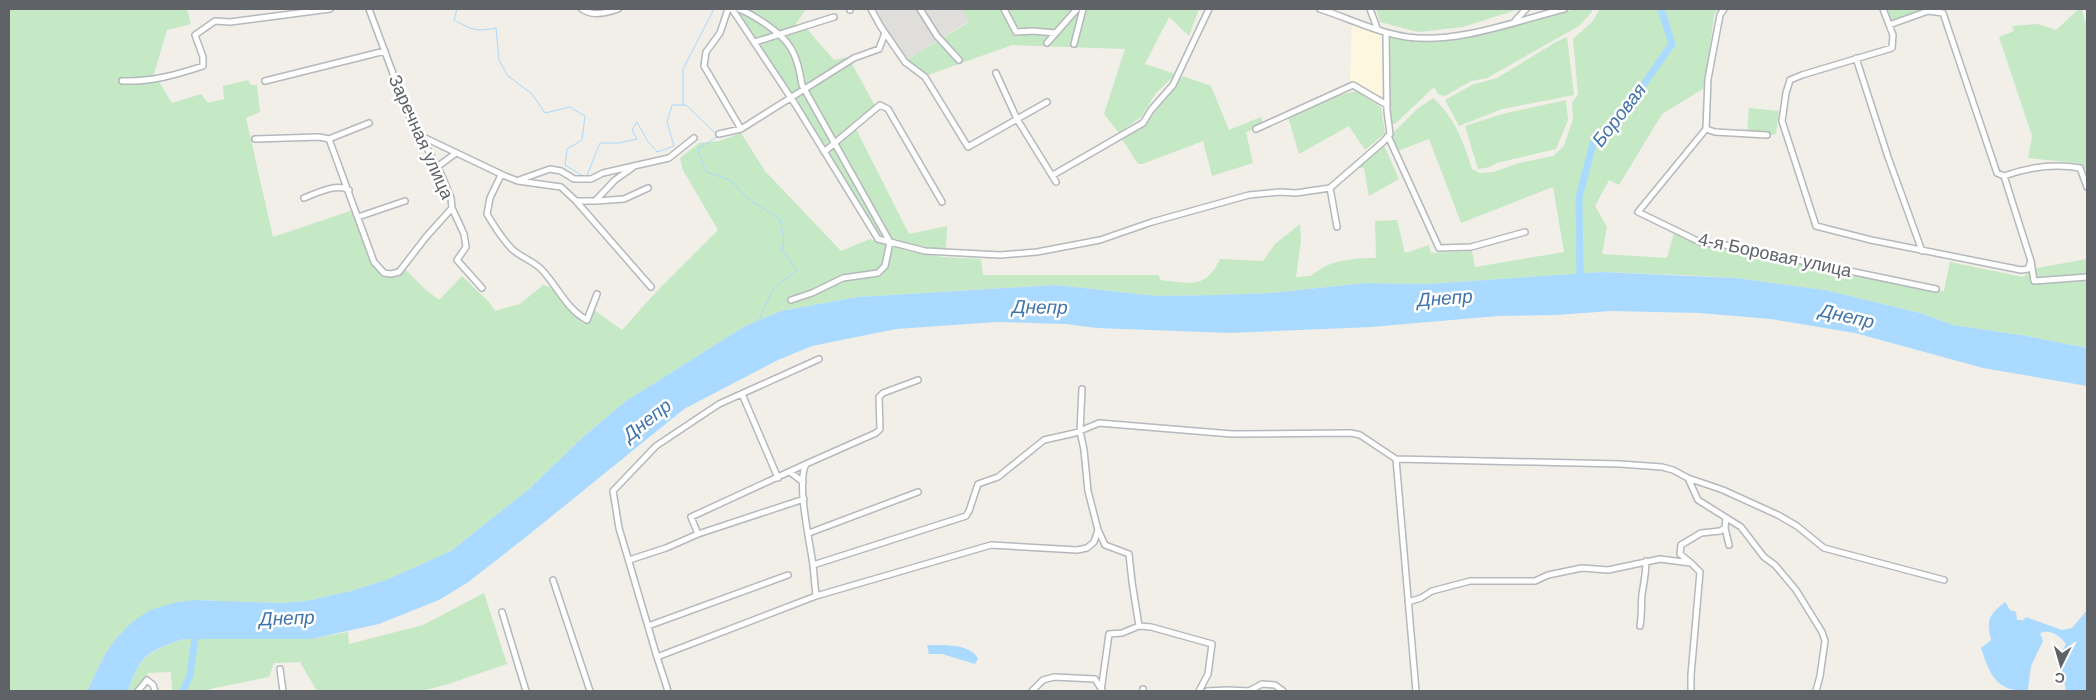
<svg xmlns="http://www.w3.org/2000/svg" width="2096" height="700" viewBox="0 0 2096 700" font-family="Arial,sans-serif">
<rect width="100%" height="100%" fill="#f1efe8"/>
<path fill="#fef7e0" d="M1352 24 1382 35 1383 95 1380 99 1350 80Z"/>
<path fill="#e0deda" d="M877 9H963L969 21 905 61 885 33Z"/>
<path fill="#c5e8c5" d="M9 9H187L191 24 167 30 154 74 172 103 201 94 208 103 224 99 223 86 248 80 251 85H257L260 112 246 118 273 237 356 209 375 267 383 274 400 267 404 268 425 289 439 300 462 276 489 302 495 311 520 304 543 285 552 288 583 323 593 309 622 330 657 291 718 230 683 170 680 158 699 143 719 141 741 133 765 171 841 251 870 239 908 251 943 257 981 259 983 275H1159L1160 280C1189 283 1206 290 1220 259L1263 261 1275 244 1300 224 1301 240 1296 277 1311 276C1328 260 1353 258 1376 258L1375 221 1397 220 1405 253 1429 245 1431 253 1472 251 1475 267 1564 252 1553 187 1461 223 1429 139 1395 152 1389 137 1416 110 1433 98C1454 116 1464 143 1472 169L1480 173 1493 172 1519 163 1553 156 1564 146 1573 119 1572 103 1578 94 1573 39 1592 22 1600 9H1719L1714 14 1706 87 1662 114 1619 185 1609 180 1595 206 1607 227 1602 254 1667 258 1675 229 1704 247 1745 251 1944 291 1950 262 2023 277 2032 269 2087 259V348L2027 336 1953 325 1920 313 1825 290 1736 278 1682 275 1601 272 1427 284 1365 283 1270 293 1216 295 1157 296 1056 285 857 297 781 311 745 326 626 401 583 437 529 489 451 551 386 580 351 591 306 601 279 603 224 602 210 600 177 602 131 623 105 654 87 691H9Z
M736 9H806L794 27 807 29 834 60 848 57 877 109 855 127 909 234 947 226 946 250 876 239Z
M963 9H1199L1189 36 1169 17 1145 64 1176 74 1156 93 1141 117 1119 133 1104 114 1125 49 1012 45 928 75 905 61 969 22Z
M1376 9H1519L1463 27 1418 32 1380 22Z
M1576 9H1592V12L1579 26 1487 78 1471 81 1445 96 1438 94 1434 87 1396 123 1391 125 1388 105V37C1397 38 1406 41 1415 41 1470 43 1524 22 1576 9Z
M1884 9H1926L1890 22Z
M2079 9H2082L2085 22H2087V169L2083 170 2078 163 2028 158 2032 136 1999 37 2014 31 2012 26 2038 24 2056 30Z
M1567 37 1574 95 1502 109 1459 126 1445 100 1472 85 1497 78 1556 42Z
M1183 76 1211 86 1229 130 1261 117 1264 126 1246 132 1253 163 1212 176 1203 141 1142 164H1138L1122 139 1148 122 1170 91Z
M1356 91 1381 107 1385 133 1365 150 1349 126 1299 154 1288 117 1319 101Z
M1566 100 1568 120 1556 149 1497 163 1490 167 1478 169 1465 126 1502 114Z
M1749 108 1779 111 1776 134 1769 136 1747 134Z
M1383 143 1399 179 1369 196 1364 168H1357Z
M484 593 507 664 445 685 421 691H317L300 662 274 663 269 677 210 689 209 691H172L171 672 148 673 139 691H128C139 656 150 650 184 639H311L348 632 349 644 423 625Z"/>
<path fill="#aadaff" d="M1601 272 1736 278 1825 290 1920 313 1953 325 2027 336 2087 348V386L1983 368 1855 333 1771 319 1699 313 1611 311 1557 315 1498 316 1371 327 1229 333 1097 328 1065 324 997 322 896 329 812 346 778 360 684 409 531 533 467 583 439 600 379 624 311 639H184C149 650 139 656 128 691H87L105 654 116 639 131 623 150 610 177 602 196 600 279 603 306 601 351 591 386 580 451 551 529 489 583 437 626 401 745 326 781 311 857 297 1056 285 1157 296 1216 295 1270 293 1365 283 1427 284Z
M2005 602 2010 610 2016 612 2017 620H2023L2026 617 2062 630 2072 628 2087 610V691H2066L2059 656 2066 644C2060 636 2051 629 2040 633L2043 641 2031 666 2028 689 2025 691C1995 691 1989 672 1981 648L1991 640C1986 619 1989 615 2005 602Z
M927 645C942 645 971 643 978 659L975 664 942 654H929Z"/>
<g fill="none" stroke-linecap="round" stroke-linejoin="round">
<path stroke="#aadaff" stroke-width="1" d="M457 9 454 20C472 30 476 32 496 28L499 60 508 76 532 94 545 113 570 107 585 116 582 140 567 149 565 165 583 176
M683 105V69L714 9
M586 178 600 143H619L637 139 632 130 637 122 647 140 657 152 674 146 667 122 672 105H686L718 136 698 149 706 172 730 180 747 198 780 219 784 240 782 250 797 270 773 289 759 320"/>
<path stroke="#aadaff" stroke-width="7" d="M1580 282 1579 197 1593 144 1633 100 1672 44 1661 9
M183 691 190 675 196 631"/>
<defs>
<path id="minor" d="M369 9 407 111 442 176 451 198 452 208 464 234 466 247 457 260 482 288
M582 9C592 17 607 13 618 9
M728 9 720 33 706 52 704 66 741 129
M732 9 795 104 878 239 890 242 885 266 878 273 843 278 812 293 791 300
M739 9C754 15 782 33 790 47 797 57 800 72 802 85L890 242 925 251 1000 255 1037 252 1100 240 1152 222 1249 195 1280 192 1296 193 1330 188 1383 142 1390 134 1387 111 1386 33
M871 9 881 27 905 62 925 77 968 147 1047 102
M920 9 937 36 959 60
M1004 9 1016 32 1033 31 1055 33
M1320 9C1348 18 1378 33 1407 37 1457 44 1516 21 1564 9
M1370 9 1377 28
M1724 9 1720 15 1708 79 1706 129 1638 212 1702 243 1725 245 1936 289
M1883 9 1893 35 1892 48 1802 75 1790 80 1786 93 1782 121 1816 226 1871 240 2021 270 2028 269 2031 261
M850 10V9
M1515 21 1526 9
M1889 25 1928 11 1943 13 1997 173 2004 176 2031 261 2034 281 2087 277
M755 42 834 17
M1047 43 1077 9
M1074 44 1083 9
M1856 58 1888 157 1922 251
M996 73 1017 119 1056 182
M122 81C151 82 176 75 203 66V57L195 35 215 21 230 22 330 9
M265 81 385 51
M1256 129 1353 85 1387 105
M1706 129 1715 132 1767 135
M719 134 741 129 854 58 879 49 885 33
M419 135 505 176 518 181 561 187 576 201 651 287
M1388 136 1439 248 1471 247 1525 232
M255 139 319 137 329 139 374 262 384 273 391 274 399 272 426 237 452 208
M329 139 369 123
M824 152 880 105 888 109 942 202
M437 167 456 153
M501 175 490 198 487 214C494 226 502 239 512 249 520 257 532 260 541 269 557 285 566 309 587 320L597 294
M1053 175 1143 123 1151 110 1173 85 1209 9
M2004 176C2029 167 2053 163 2080 168L2087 187
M519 180 550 169 561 171 574 179H591L603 173 669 158 694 138
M1330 188 1337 227
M304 198C317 193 336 183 349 190
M576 201H595L615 180 632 168
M596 201 624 199 648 188
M358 217 405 201
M742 394 778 478
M790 472 803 482
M1688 478 1698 500 1741 527 1764 557 1775 565 1796 590 1822 632 1825 641 1820 676 1816 691
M1725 528 1729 545
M1098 530 1105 545 1129 554 1132 582 1139 626 1151 627 1212 644 1208 674 1199 691
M809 533 918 492
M698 534 804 499
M629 560 666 548 698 534 691 517 806 464
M1691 563 1680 554 1681 545 1701 533 1720 531 1725 528 1726 518
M813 565C810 542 796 483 806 464L876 433 880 429 879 397 883 393 918 380
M553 580 590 691
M816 596 991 545 1077 550 1087 548 1094 542 1098 530 1088 491 1084 450 1080 431 1082 389
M1408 602 1421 598 1432 591 1470 581H1535L1548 575 1582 568 1608 570 1660 559 1691 563 1700 572 1691 675V691
M502 612 526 691
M648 626 788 575
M1640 626C1642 615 1641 604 1642 594 1644 582 1646 573 1646 561
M657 657 619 528 613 491 656 446 719 404 819 359
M280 669 283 691
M138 691 147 680 153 685 155 691
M668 691 657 657 816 596 813 565 966 516 969 511 978 484 998 477 1044 440 1075 433 1099 423 1232 434 1351 433 1360 435 1396 459
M1032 691 1043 680 1054 677 1095 679 1102 690
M1101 691 1109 634 1122 633 1139 626
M1143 691V689
M1207 691 1227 690 1249 691 1262 684 1275 685 1283 691
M1416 691 1396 459 1620 464 1662 467 1673 470 1688 478 1723 490 1778 515 1797 526 1824 548 1944 580"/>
</defs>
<use href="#minor" stroke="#b5b8bc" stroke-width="8"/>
<use href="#minor" stroke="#fff" stroke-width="5"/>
</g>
<g text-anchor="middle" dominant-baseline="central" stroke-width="5" stroke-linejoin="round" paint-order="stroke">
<g font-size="18" fill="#5f6368" stroke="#fff">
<text transform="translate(421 137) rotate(66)">Заречная улица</text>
<text transform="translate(1775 255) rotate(12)">4-я Боровая улица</text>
</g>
<g font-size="19" font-style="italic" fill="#4174aa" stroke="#fff">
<text transform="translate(1619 115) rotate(-52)">Боровая</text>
<text transform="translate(1445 298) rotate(-4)">Днепр</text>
<text transform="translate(1040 307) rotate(1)">Днепр</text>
<text transform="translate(1847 316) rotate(13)">Днепр</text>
<text transform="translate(647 420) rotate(-38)">Днепр</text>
<text transform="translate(287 618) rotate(-2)">Днепр</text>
</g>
</g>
<rect width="2096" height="700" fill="none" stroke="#5f6368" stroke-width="20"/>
<g transform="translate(2061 665) rotate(185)" stroke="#ffffff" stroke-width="4" paint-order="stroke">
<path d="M0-4L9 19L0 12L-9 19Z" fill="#5f6368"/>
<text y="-8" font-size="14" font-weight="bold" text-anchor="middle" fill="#5f6368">С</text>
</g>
</svg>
